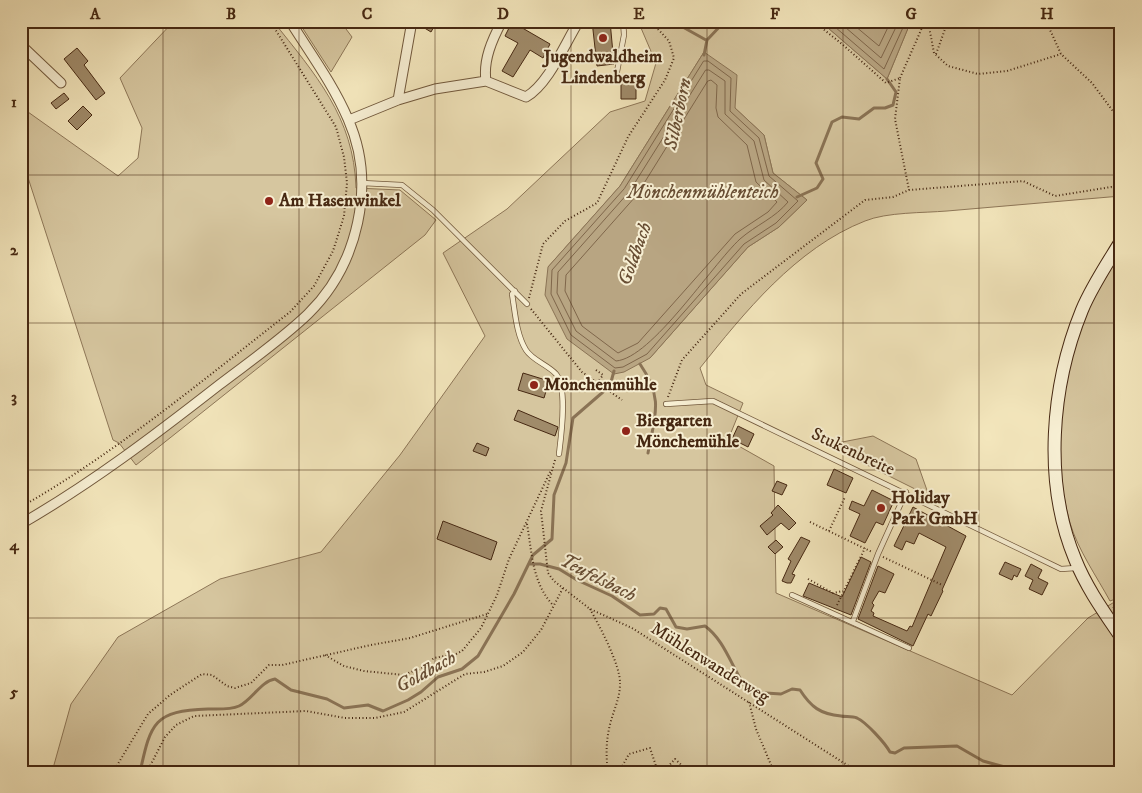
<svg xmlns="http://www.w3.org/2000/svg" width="1142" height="793" viewBox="0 0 1142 793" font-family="'IM FELL DW Pica',serif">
<rect width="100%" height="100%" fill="#f3e6bc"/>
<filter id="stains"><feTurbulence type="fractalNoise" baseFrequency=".004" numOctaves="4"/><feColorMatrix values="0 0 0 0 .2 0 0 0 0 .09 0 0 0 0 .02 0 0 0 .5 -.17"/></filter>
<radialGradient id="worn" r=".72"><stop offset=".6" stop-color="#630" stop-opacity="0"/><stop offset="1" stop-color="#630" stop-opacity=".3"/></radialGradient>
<path fill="#d6c69f" stroke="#8e7758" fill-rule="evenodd" d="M174 21H273C315 74 354 117 356 188L400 190 436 220 425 235 136 465 119 443 113 440 21 156V107L118 176 138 158 142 128 120 78Z
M298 21H340L352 37 331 72Z
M638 21H820L887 79 911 21H1121V196C1063 201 1005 206 947 211 923 213 887 212 865 221 796 248 744 313 700 368L706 385 743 403 728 440 774 466 776 593 1012 695 1088 618 1121 598V772H52L71 704 118 637 220 579 321 552 400 455 485 336 443 253 507 209 610 112 645 101 656 63ZM704 52 735 108 764 135 773 173 807 200 779 227 748 247 650 358 548 267 620 186Z
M1121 250V597L1110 601C1097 577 1078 550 1070 523 1050 452 1060 369 1091 303 1100 285 1111 267 1121 250Z
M873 436 916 459 929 496 827 445Z"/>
<path fill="#b8a582" stroke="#8a7355" d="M820 21H911L887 79Z
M704 52 737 75 735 108 764 135 773 173 807 200 779 227 748 247 650 358 624 372 614 374 567 339 545 295 548 267 620 186Z"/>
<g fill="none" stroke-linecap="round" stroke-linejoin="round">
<path stroke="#7f664a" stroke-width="1" d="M828 21 884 69 906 21
M838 21 881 58 899 21
M849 21 879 46 891 21
M704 61H708L731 78 730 111 759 138 769 176 798 201 776 223 744 244 647 354 623 367 615 368 571 335 551 294 552 270 624 189Z
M706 70H709L725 81V114L754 141 764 180 788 202C775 218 756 225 740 239 711 266 652 358 616 361L576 331 557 293 558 272 629 192Z
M708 81 711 80 717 85 716 108 718 117 747 145 756 182 777 202 768 212 735 234 638 343 618 353 582 326 565 291 566 275 636 196Z"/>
<path stroke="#8a7355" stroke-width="3" d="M672 21 706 40
M704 55 707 40 725 21
M797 197 817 188 823 179 816 163 832 122 842 117 859 119 874 108H885L893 105 896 92 887 79
M640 364C664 399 655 415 648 453
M611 382 614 371
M530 564H540L559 569 577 580 612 596 640 615 654 614 660 608 666 609 676 627 687 629 705 626C726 641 733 672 749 692L781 694 792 689 800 690C811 707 820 714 841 716 845 717 852 716 857 718 866 722 885 743 890 752L895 753 904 748 957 746 983 761 1023 772
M140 772C151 722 154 711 208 709 218 709 230 710 239 706 252 700 261 681 275 679L291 690 327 699 344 708 368 705 383 711 408 700 421 692 438 677 462 669 478 656 514 594 533 555 552 539 554 495 566 463 573 418 603 392"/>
</g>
<path fill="#a08b6a" stroke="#462812" d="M418 21H437L431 32 418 24Z
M592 21H610L614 64 597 66Z
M512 22 550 44 543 58 530 50 513 77 502 71 518 43 505 36Z
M77 48 88 61 84 65 105 93 96 100 64 59Z
M621 75H630V83H636V99H621Z
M64 93 69 99 56 109 51 103Z
M83 106 92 115 77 130 68 121Z
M523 373 549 381 544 398 518 390Z
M518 410 558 427 555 436 514 420Z
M738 426 754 434 748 447 732 439Z
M477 443 489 448 486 456 473 451Z
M834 469 853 478 846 493 827 485Z
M777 481 787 485 782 495 772 491Z
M872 490 894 501 883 525 876 522 865 543 850 536 860 514 849 509 852 501 864 506Z
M778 505 796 523 789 530 781 523 767 535 760 526 773 515 771 513Z
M913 507 966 536 942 590 943 591 931 616 928 614 913 646 858 619 878 566 894 574 885 593 879 591 872 603 874 605 871 611 874 613 873 616 907 631 910 626 912 627 946 547 919 533 914 544 906 541 902 550 894 546Z
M443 521 497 542 491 560 437 539Z
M801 537 810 541 792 574 795 575 791 583H787L782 581 791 561 788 559Z
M776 540 783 547 775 554 768 547Z
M861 557 871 562 851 615 803 596 809 583 842 597Z
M1005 562 1021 569 1017 577 1014 575 1012 580 999 574Z
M1031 564 1042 570 1038 578 1048 583 1042 595 1029 589 1033 580 1025 576Z"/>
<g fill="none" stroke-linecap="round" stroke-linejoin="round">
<defs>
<path id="lane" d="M616 77 624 35 623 21
M362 183 402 185 433 210 527 304
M515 291 512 294C515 311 516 334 526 350 532 360 548 365 556 374 568 388 561 437 559 454
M666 404 713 401 1061 569 1076 568
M792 595 909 648
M853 621 878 554 906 492"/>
<path id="street" d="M21 45 61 83
M486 81C483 60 492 40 502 21
M398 100 412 21
M349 120 398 100 435 89 486 81 526 97C549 84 565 43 579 21
M21 524C92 483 155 435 219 385 249 362 281 340 308 314 358 265 377 184 348 119 333 84 310 53 290 21"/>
<path id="secondary" d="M1121 241C1107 264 1092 286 1082 310 1051 386 1043 482 1075 559 1086 587 1104 612 1121 637"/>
</defs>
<use href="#lane" stroke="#71583c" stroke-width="6"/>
<use href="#street" stroke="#71583c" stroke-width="11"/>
<use href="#secondary" stroke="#462812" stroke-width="14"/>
<path stroke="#462812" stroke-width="2" stroke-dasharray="1 2.5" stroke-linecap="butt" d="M813 21 842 44 886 83 900 78 895 119 909 190
M928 21 934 53 948 66 978 74 1007 71 1061 54
M1046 21 1061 54 1092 83 1121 122
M936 54 948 21
M900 78 925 21
M529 298 543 244 565 221 597 203 628 137 665 80 674 58 669 41 657 28 656 21
M531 309 582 372 622 400
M596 370 603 375 597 383
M668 397 682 360 741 294 865 200 893 197 909 190 1023 181 1055 196 1111 187 1121 189
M555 460 541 511 548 573 554 581 590 609 632 628 858 772
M21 507C117 452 203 380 290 312L314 286 333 251 344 216 347 183 344 157 336 127 270 21
M810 522 872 552
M527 524C532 552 532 583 553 605
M829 531 845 497
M883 557 942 585
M808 579 833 593 843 591
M837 605 865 548
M1113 608 1121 603
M590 609C599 625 621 666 620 684 620 700 612 713 609 729 606 743 606 757 608 772
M325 655 344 666 364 671 404 675 423 667 434 658 456 654 462 651 481 628 497 595 509 559 551 470
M749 702 756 729 774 772
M113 772 148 714 170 695 202 674 212 675 227 686 235 688 251 683 269 665H282L371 645 410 638 487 614
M147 772 165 737 176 725 194 716 306 711 345 718H375L404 712 465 674 484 672 503 666 523 652 541 630 563 588
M619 772 629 754 650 748 658 772
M663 772 675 759 689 772"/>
<use href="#lane" stroke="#f7efd3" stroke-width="4.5"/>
<use href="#street" stroke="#f7efd3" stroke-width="9"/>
<use href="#secondary" stroke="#f7efd3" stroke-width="12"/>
</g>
<path fill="none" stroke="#462812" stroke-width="1" stroke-opacity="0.55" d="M163 21V772M299 21V772M435 21V772M571 21V772M707 21V772M843 21V772M979 21V772M21 175H1121M21 323H1121M21 470H1121M21 618H1121"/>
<g fill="#8f2418" stroke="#f7efd3" stroke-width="2">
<circle cx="603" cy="38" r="5"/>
<circle cx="269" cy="201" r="5"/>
<circle cx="534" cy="385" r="5"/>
<circle cx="626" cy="431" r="5"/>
<circle cx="881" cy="508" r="5"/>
</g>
<g text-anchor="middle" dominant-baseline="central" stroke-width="4" stroke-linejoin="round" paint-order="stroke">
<g font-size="18" font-weight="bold" fill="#462812" stroke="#f7efd3" text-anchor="start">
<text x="603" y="57" text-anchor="middle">Jugendwaldheim<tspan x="603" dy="21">Lindenberg</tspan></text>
<text x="279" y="201">Am Hasenwinkel</text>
<text x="544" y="385">Mönchenmühle</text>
<text x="636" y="421">Biergarten<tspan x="636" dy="21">Mönchemühle</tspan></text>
<text x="891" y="498">Holiday<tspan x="891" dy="21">Park GmbH</tspan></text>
</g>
<g font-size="18" fill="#462812" stroke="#f7efd3">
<text transform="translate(853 452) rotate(25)">Stukenbreite</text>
<text transform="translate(710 663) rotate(32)">Mühlenwanderweg</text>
</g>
<g font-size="19" font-style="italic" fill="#684e34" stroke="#f7efd3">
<text transform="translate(678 114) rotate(-78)">Silberborn</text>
<text x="703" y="192">Mönchenmühlenteich</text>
<text transform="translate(635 254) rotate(-70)">Goldbach</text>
<text transform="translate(598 578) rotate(27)">Teufelsbach</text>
<text transform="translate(426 672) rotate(-29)">Goldbach</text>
</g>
</g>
<rect width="1142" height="793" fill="none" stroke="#f3e6bc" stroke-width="55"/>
<rect x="28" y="28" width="1086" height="738" fill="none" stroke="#462812" stroke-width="2"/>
<g font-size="16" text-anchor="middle" font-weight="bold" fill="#462812">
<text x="95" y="19">A</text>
<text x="231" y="19">B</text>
<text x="367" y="19">C</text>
<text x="503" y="19">D</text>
<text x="639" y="19">E</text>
<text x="775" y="19">F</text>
<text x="911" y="19">G</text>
<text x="1047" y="19">H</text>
<text x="14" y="107">1</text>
<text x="14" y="255">2</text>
<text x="14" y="402">3</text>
<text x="14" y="550">4</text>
<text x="14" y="697">5</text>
</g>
<rect width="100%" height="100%" filter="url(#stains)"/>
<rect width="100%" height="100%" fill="url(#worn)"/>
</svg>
